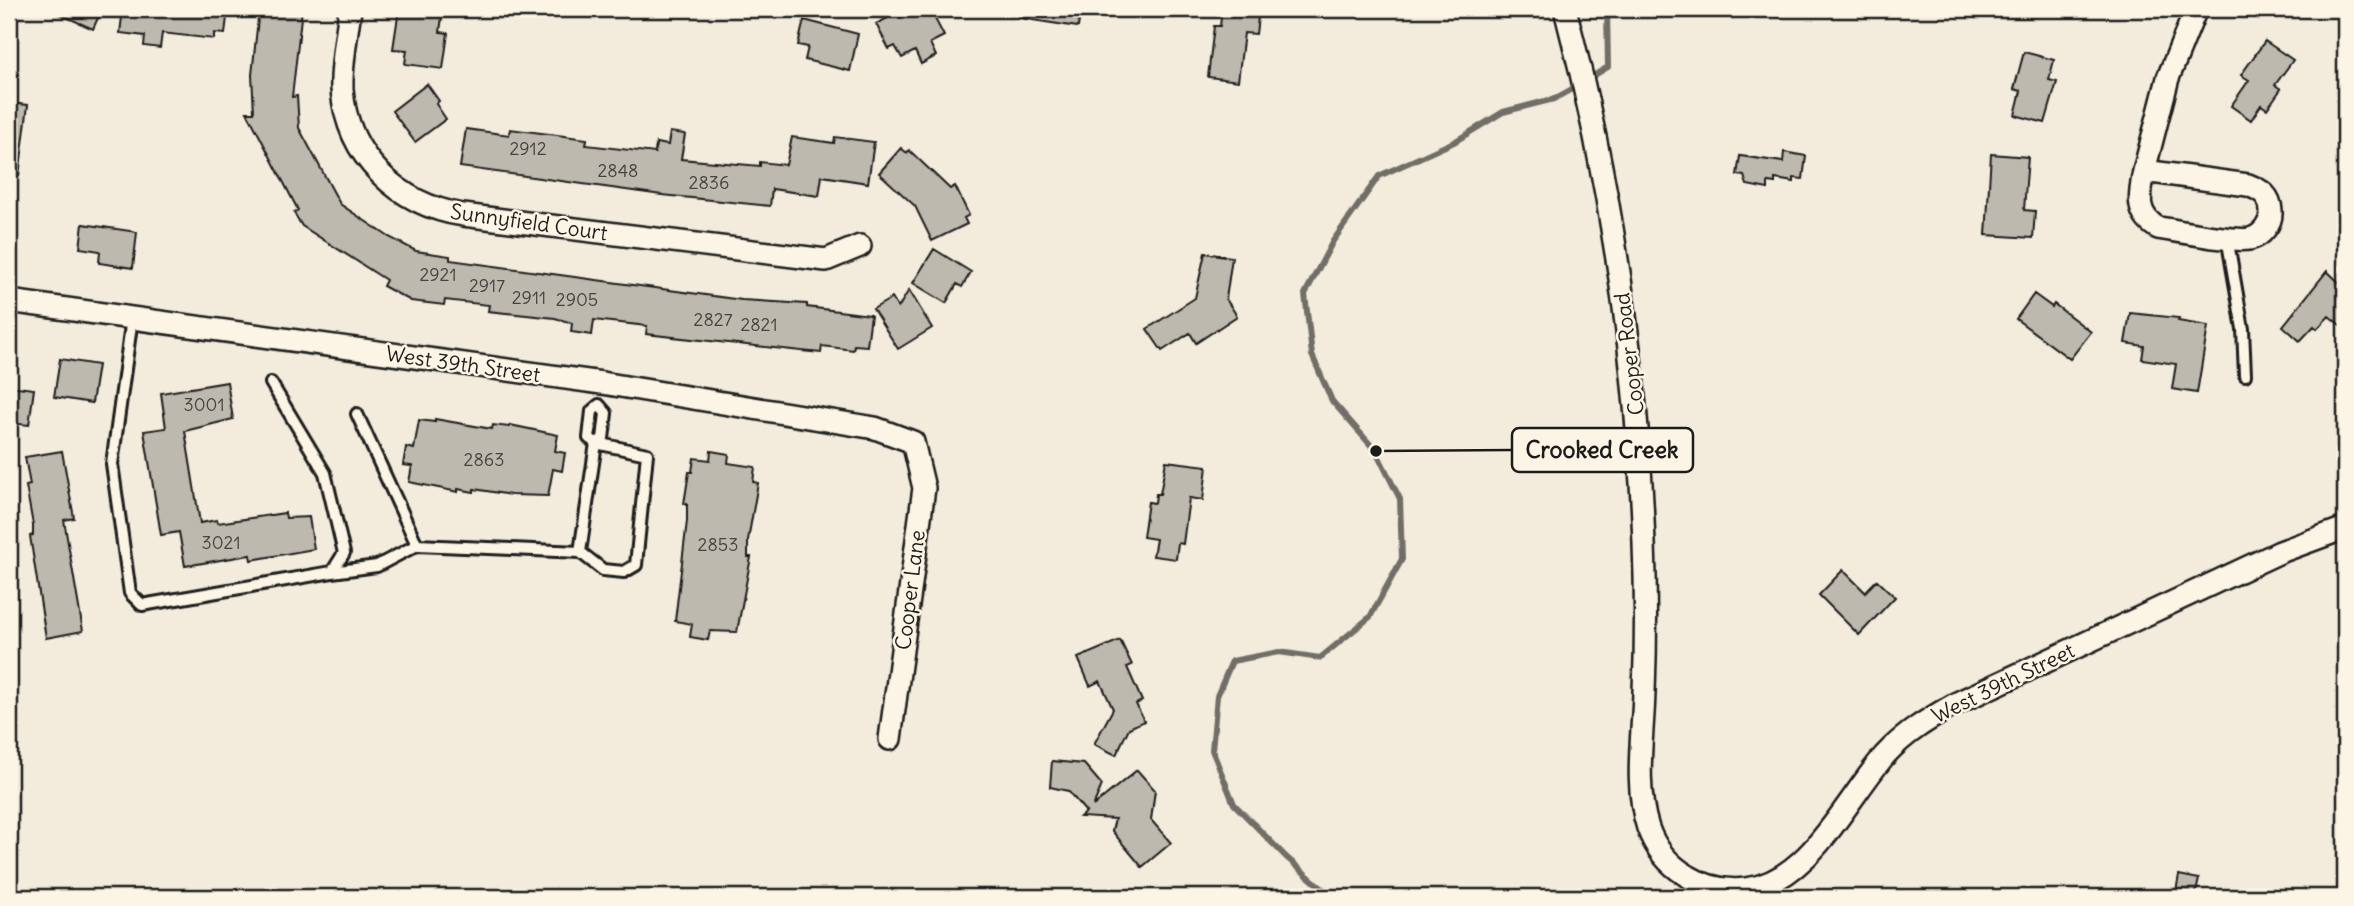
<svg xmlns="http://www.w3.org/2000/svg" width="2354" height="906" viewBox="0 0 2354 906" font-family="Delius,sans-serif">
<rect width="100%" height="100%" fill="#f3ecdd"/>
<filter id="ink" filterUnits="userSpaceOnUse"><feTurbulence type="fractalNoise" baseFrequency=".0143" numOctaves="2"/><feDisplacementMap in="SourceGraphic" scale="14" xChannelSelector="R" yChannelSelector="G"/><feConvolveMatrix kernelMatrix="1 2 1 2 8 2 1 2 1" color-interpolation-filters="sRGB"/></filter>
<g filter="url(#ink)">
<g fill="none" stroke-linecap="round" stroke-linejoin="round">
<path stroke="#716e68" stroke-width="6" d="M1588 79 1608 67 1607 9
M1332 897 1286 857 1234 804 1212 750 1217 696 1232 661 1279 652 1320 658 1370 617 1402 559 1400 499 1376 451 1332 401 1312 355 1305 294 1333 241 1379 176 1454 142 1503 112 1554 99 1579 85"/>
</g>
<path fill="#beb9ae" stroke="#1c1c1c" stroke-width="2" d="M48 9H102L93 29Z
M123 9H228L225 34 214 33V39L162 33 160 48 144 46 145 36 120 33Z
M259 9H302L292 97 297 96 299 128 340 204 389 237 416 251 450 256V260L742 300 807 304V307L871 315 867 346 854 345 853 350 822 346 821 353 801 351 646 334 647 326 594 320 592 335 571 332 572 323 555 318 488 311 489 305 445 300 444 305 411 301 383 286 386 280 302 226 294 213 298 210 247 112H254L252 75Z
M399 9H443L440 32 448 33 443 69 405 64 407 50 393 49Z
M1020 9H1081L1078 27 1019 18Z
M1222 9H1259L1256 34 1244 33 1238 81 1208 77 1214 26H1220Z
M918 10 921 16 931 11 944 36 930 43 936 56 921 64 915 51 902 58 895 46 889 49 876 24 899 12 902 18Z
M804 20 858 34 850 71 805 60 808 47 798 45Z
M2265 41 2293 60 2275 85 2281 89 2267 109 2261 105 2251 120 2231 106 2249 80 2241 75Z
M2024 52 2054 60 2049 80 2057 82 2045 123 2015 115 2021 91 2014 89Z
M427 84 439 101 436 104 446 119 415 142 392 111Z
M9 103 28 105 19 176H9Z
M466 129 509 135 510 129 557 135 587 139 586 145 655 153 656 143 668 145 670 132 685 134 681 159 760 166V162L786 165 792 137 834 143 835 137 874 142 868 183 822 176 819 196 772 189 770 206 662 195 460 167Z
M901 148 907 153 909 150 950 189 955 186 969 215 964 218 967 224 932 241 915 206 879 173Z
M1784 152 1806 156 1803 179 1794 178V182L1775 179V183L1768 182V189L1747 185 1744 176 1737 175 1740 156 1783 162Z
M1991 154 2028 157 2024 210 2035 211 2033 238 1986 235Z
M83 224 137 232 133 268 99 263 100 251 80 248Z
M934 249 971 272 962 287 957 284 946 303 913 283Z
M1205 253 1232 257 1226 299 1237 316 1196 343 1190 333 1162 351 1147 329 1195 298Z
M2327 271 2345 288V329L2329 316 2317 329 2314 326 2300 341 2283 326Z
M909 290 932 328 898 349 873 309 892 298 898 308Z
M2034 294 2052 307 2054 304 2091 332 2070 359 2016 319Z
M2130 313 2179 318 2178 321 2208 326 2197 393 2172 389 2176 364 2142 359 2144 346 2125 343Z
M60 359 98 365 92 403 54 397Z
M227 382 233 419 185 431 200 523 217 520 218 523 285 513 286 518 309 517 314 549 251 560 250 555 185 566 179 532 161 535 144 431 166 428 161 393Z
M9 386 34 389 29 425 9 423Z
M435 419 492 429 493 425 509 427 510 425 558 435 555 451 565 453 562 471 553 469 548 496 511 495 474 489V492L458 489V492L409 482 412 466 403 465 406 447 414 449 419 420 435 422Z
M62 451 74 518 64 520 83 631 46 638 30 536 33 535V525L26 486 30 485 25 457Z
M711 451 729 454 728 463 755 467 753 482 758 483 748 540V557H751L737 632 710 631 708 640 690 637 692 624 675 621 687 521V504H684L689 472H692L694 458 710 460Z
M1166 461 1207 466 1203 500 1189 498 1183 544 1178 543 1176 559 1153 556 1156 539 1143 537 1148 502 1155 503 1156 494H1160Z
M1843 570 1865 592 1877 580 1895 597 1859 635 1819 595Z
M1120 640 1132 665 1127 667 1142 701 1136 704 1144 721 1129 728 1116 755 1094 744 1113 709 1100 681 1090 686 1078 658Z
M1052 761 1084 764 1102 785 1093 806 1137 770 1155 790 1151 820 1171 843 1142 867 1112 831 1115 819 1080 817 1086 812 1068 791 1050 787Z
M2179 875 2199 879 2195 897H2175Z"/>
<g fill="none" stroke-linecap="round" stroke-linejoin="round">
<defs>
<path id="lane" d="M2227 237 2243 329 2245 375
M132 318 112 464 130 593 142 605 332 572 344 553 325 473 271 383
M357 414 417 545
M332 572 377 566 417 545 580 552 603 570 624 572 636 565 647 454 596 443 589 438 592 411 599 405 606 413 603 439 596 443 580 552"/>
<path id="street" d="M350 9C347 35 341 63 342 89 347 157 399 205 463 215L826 260 860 246
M1565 9C1611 183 1637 362 1644 543 1646 592 1646 642 1644 692 1643 736 1634 785 1648 828 1662 868 1704 894 1746 889 1809 882 1846 800 1885 755 1905 733 1929 719 1955 704L2280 552 2345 528
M2144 171 2248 185C2261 190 2270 195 2271 211 2272 223 2262 236 2250 239 2231 242 2180 231 2158 228 2134 214 2140 194 2144 171Z
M2144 171 2168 78 2196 9
M9 301 602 383 875 428 913 442 924 488 890 739"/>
</defs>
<use href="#lane" stroke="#1c1c1c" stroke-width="16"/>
<use href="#street" stroke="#1c1c1c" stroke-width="26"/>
<use href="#lane" stroke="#fcf5e5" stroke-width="10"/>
<use href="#street" stroke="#fcf5e5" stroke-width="21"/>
</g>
</g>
<g text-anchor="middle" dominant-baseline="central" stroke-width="5" stroke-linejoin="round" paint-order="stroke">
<g font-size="18" fill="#444340">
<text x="528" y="148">2912</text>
<text x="618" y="170">2848</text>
<text x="709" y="182">2836</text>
<text x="438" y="274">2921</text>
<text x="487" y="285">2917</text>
<text x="529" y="297">2911</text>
<text x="577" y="299">2905</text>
<text x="713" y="319">2827</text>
<text x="759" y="324">2821</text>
<text x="204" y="404">3001</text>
<text x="484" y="459">2863</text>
<text x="221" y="542">3021</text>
<text x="718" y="544">2853</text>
</g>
<g font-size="21" fill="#1c1c1c" stroke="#fcf5e5">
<text transform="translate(529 222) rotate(8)">Sunnyfield Court</text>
<text transform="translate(1629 354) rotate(-97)">Cooper Road</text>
<text transform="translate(463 364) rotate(8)">West 39th Street</text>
<text transform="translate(910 590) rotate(-83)">Cooper Lane</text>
<text transform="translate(2003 683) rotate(-26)">West 39th Street</text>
</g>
</g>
<path fill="none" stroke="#1c1c1c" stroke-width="2.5" d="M1376 451L1512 450"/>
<circle fill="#1c1c1c" stroke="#fcf5e5" stroke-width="2.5" cx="1376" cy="451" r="7"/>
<rect fill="#fcf5e5" stroke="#1c1c1c" stroke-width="2.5" x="1512" y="428" width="181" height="44" rx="7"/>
<g font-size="23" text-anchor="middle" font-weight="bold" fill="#1c1c1c">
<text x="1602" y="458">Crooked Creek</text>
</g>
<rect width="2354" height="906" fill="none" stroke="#fcf5e5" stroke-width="35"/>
<rect x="18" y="18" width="2319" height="871" fill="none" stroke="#1c1c1c" stroke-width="2.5" filter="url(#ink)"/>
</svg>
